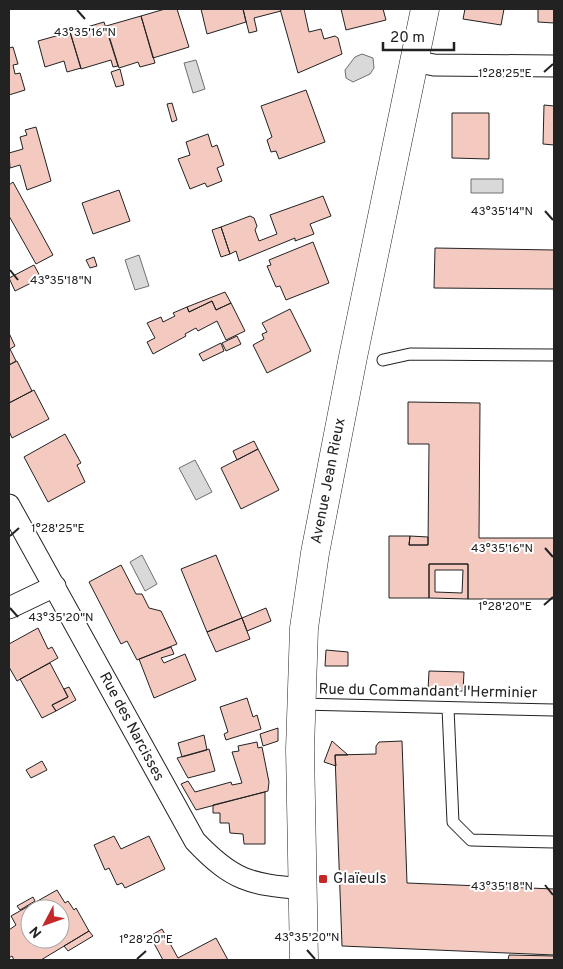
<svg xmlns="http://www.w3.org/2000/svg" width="563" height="969" viewBox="0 0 563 969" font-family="Overpass,sans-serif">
<rect width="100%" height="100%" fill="#fff"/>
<path fill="#d9d9d9" stroke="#6f6f6f" d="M362 54 373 58 374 68 370 74 353 82 346 78 345 70 355 57Z
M196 60 205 89 193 93 184 63Z
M471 179H503V193H471Z
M139 255 149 286 135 290 125 260Z
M195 460 212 492 196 500 179 468Z
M142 555 157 584 145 591 130 562Z"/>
<path fill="#f3c9c0" stroke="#222" fill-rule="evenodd" d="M165 9H177L189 47 153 58 141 16Z
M201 9H243L246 22 207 34Z
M243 9H280L281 11 254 18 257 31 249 33Z
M280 9H304L309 32 321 29 324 39 335 36 338 38 342 54 298 73Z
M341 9H383L386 20 346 30Z
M465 9H504L501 25 463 19Z
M538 9H554V23L538 22Z
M141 16 155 63 140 67 138 62 119 68 106 26Z
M104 22 118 66 113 67 111 60 81 69 70 32Z
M70 32 81 68 67 72 64 61 45 67 38 41Z
M13 47 18 64 13 65 15 74 20 73 25 90 9 95V48Z
M120 69 124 85 116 87 111 72Z
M306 90 325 142 279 159 276 151 271 152 267 140 272 137 261 106Z
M172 103 177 120 172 122 167 104Z
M544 105 554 106V145L543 144Z
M452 113H489V159L452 158Z
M36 127 51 181 27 190 20 165 10 168 9 153 23 149 20 137 27 135 25 130Z
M208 134 212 147 217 145 224 165 217 168 222 181 207 187 205 183 190 189 178 159 190 155 186 142Z
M13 182 53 255 36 264 9 216V185Z
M119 190 130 221 93 234 82 203Z
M323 196 331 216 310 224 314 234 295 241V238L239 261 236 251 230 254 221 227 250 216 254 218 257 226 255 230 259 241 277 234 270 215Z
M221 227 230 254 221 257 212 230Z
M313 242 329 283 286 300 280 286 276 287 267 266 271 265 269 260Z
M435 248 554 250V289L434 288Z
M94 257 97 266 90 268 86 260Z
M34 265 41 278 15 291 9 278Z
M225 292 231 303 216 310 212 301 189 312 187 307Z
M212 301 216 310 231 303 245 331 226 340 217 321 198 331 196 328 185 334 186 336 153 354 147 342 155 338 147 323 161 317 163 322 175 316 173 313 187 307 189 312Z
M290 309 311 351 267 373 253 345 264 339 262 334 267 332 262 323Z
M9 333 15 346 10 349 16 361 9 365Z
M237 336 241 344 226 351 222 343Z
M221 343 224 351 203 361 199 354Z
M17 361 32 391 9 403V365Z
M34 390 49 419 12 438 9 431V403Z
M408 402 480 403 479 538H554V599H468V564H429V598H389V536H410L409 545H428L429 444H408Z
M65 434 81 463 77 465 85 482 48 502 24 457Z
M254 441 258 449 237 460 233 451Z
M258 449 279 490 241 509 221 468Z
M410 536 428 537V545H409Z
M216 555 242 618 207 632 181 569Z
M429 564H468V599L429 598ZM435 570H463L462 593 435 592Z
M121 565 136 594H142L149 608 161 611 177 644 137 660 127 641 121 644 89 582Z
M266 608 271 621 247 631 242 618Z
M242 618 250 639 216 652 207 632Z
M38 628 48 649 52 647 58 658 17 681 9 667V644Z
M171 647 174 654 161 658 164 663 185 654 196 680 154 698 139 659Z
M326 650 348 652V666H325Z
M50 663 68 697 52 705 56 711 42 718 20 679Z
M429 671 464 672 463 691 428 690Z
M69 687 76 700 56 711 52 705 68 697 64 689Z
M247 698 253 717 257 715 261 729 226 740 224 734 228 732 220 707Z
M278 728V741L263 746 260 734Z
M204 735 207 750 182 757 178 743Z
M332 741 348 755H335L336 766 324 762Z
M402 741 407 883 554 889V955L342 946 335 755 376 754V746L379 742Z
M257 742 258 748 262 747 269 782 268 791 196 810 181 784 188 781 195 792 231 782 232 785 242 783 232 752 239 751 238 746Z
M209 749 215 771 188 778 177 758Z
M42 761 47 770 31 778 26 770Z
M265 792V844H244L243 834 230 833 229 823H220V813H213V805Z
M114 836 121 849 149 836 165 869 125 888 122 883 117 885 109 868 105 870 94 845Z
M57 890 65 903 68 901 74 910 76 908 89 931 41 960H14L12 956 9 958V930L16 925 11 916ZM30 909H60V939H30Z
M33 897 35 901 20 910 17 906Z
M162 929 178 958 216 938 228 960H163L150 936Z
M89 931 93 936 68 951 64 946Z
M509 955 554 956V960H508Z"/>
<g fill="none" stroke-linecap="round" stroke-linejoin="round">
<defs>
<path id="service" d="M383 360 410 354 554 355
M301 704 554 710
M448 708 453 822 471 840 554 842"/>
<path id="minor" d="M413 61 434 65 554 66
M9 505 195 841C233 881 249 884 303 889
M9 608 55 586"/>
<path id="secondary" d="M304 960 300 749 304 628 315 553 353 357 425 9"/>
</defs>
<use href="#service" stroke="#222" stroke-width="13"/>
<use href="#minor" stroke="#222" stroke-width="23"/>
<use href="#secondary" stroke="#222" stroke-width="29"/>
<use href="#service" stroke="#fff" stroke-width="11"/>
<use href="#minor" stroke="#fff" stroke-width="21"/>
<use href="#secondary" stroke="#fff" stroke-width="28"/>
</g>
<path fill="none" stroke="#222" stroke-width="2" d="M77 10 85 19M544 72 553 64M545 211 553 220M10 270 18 280M10 536 19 528M545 548 553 557M544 605 553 597M10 608 18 617M545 885 553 895M307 950 315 959M137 959 146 951"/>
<rect fill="#c62828" stroke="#fff" stroke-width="2" x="318" y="874" width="10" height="10" rx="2.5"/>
<g text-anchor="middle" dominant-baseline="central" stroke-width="4" stroke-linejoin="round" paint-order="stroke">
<g font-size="15" fill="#222" stroke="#fff">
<text transform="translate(329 481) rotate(-79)">Avenue Jean Rieux</text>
<text transform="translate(428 692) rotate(1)">Rue du Commandant l'Herminier</text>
<text transform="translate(131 727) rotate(62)">Rue des Narcisses</text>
</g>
<g font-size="15" fill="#222" stroke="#fff" text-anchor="start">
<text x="333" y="879">Glaïeuls</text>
</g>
</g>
<g font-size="12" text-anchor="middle" fill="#222" stroke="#fff" stroke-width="4" stroke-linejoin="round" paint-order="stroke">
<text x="85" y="36">43°35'16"N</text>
<text x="505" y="77">1°28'25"E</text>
<text x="502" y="215">43°35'14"N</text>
<text x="61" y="284">43°35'18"N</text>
<text x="58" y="532">1°28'25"E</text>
<text x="502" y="552">43°35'16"N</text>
<text x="505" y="610">1°28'20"E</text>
<text x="61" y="621">43°35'20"N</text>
<text x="502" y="890">43°35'18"N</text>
<text x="307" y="941">43°35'20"N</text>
<text x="146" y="943">1°28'20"E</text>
</g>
<rect width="563" height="969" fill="none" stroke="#222222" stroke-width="20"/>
<g transform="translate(45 924) rotate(229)"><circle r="24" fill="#ffffff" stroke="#a7a7a7"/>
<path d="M0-4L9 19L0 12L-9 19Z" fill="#c62828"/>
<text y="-8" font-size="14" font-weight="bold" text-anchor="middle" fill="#222222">N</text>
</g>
<path d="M383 42v8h71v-8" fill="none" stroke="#222222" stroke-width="2.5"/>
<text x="390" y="42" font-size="15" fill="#222222" stroke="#ffffff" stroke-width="4" paint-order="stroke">20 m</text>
</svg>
